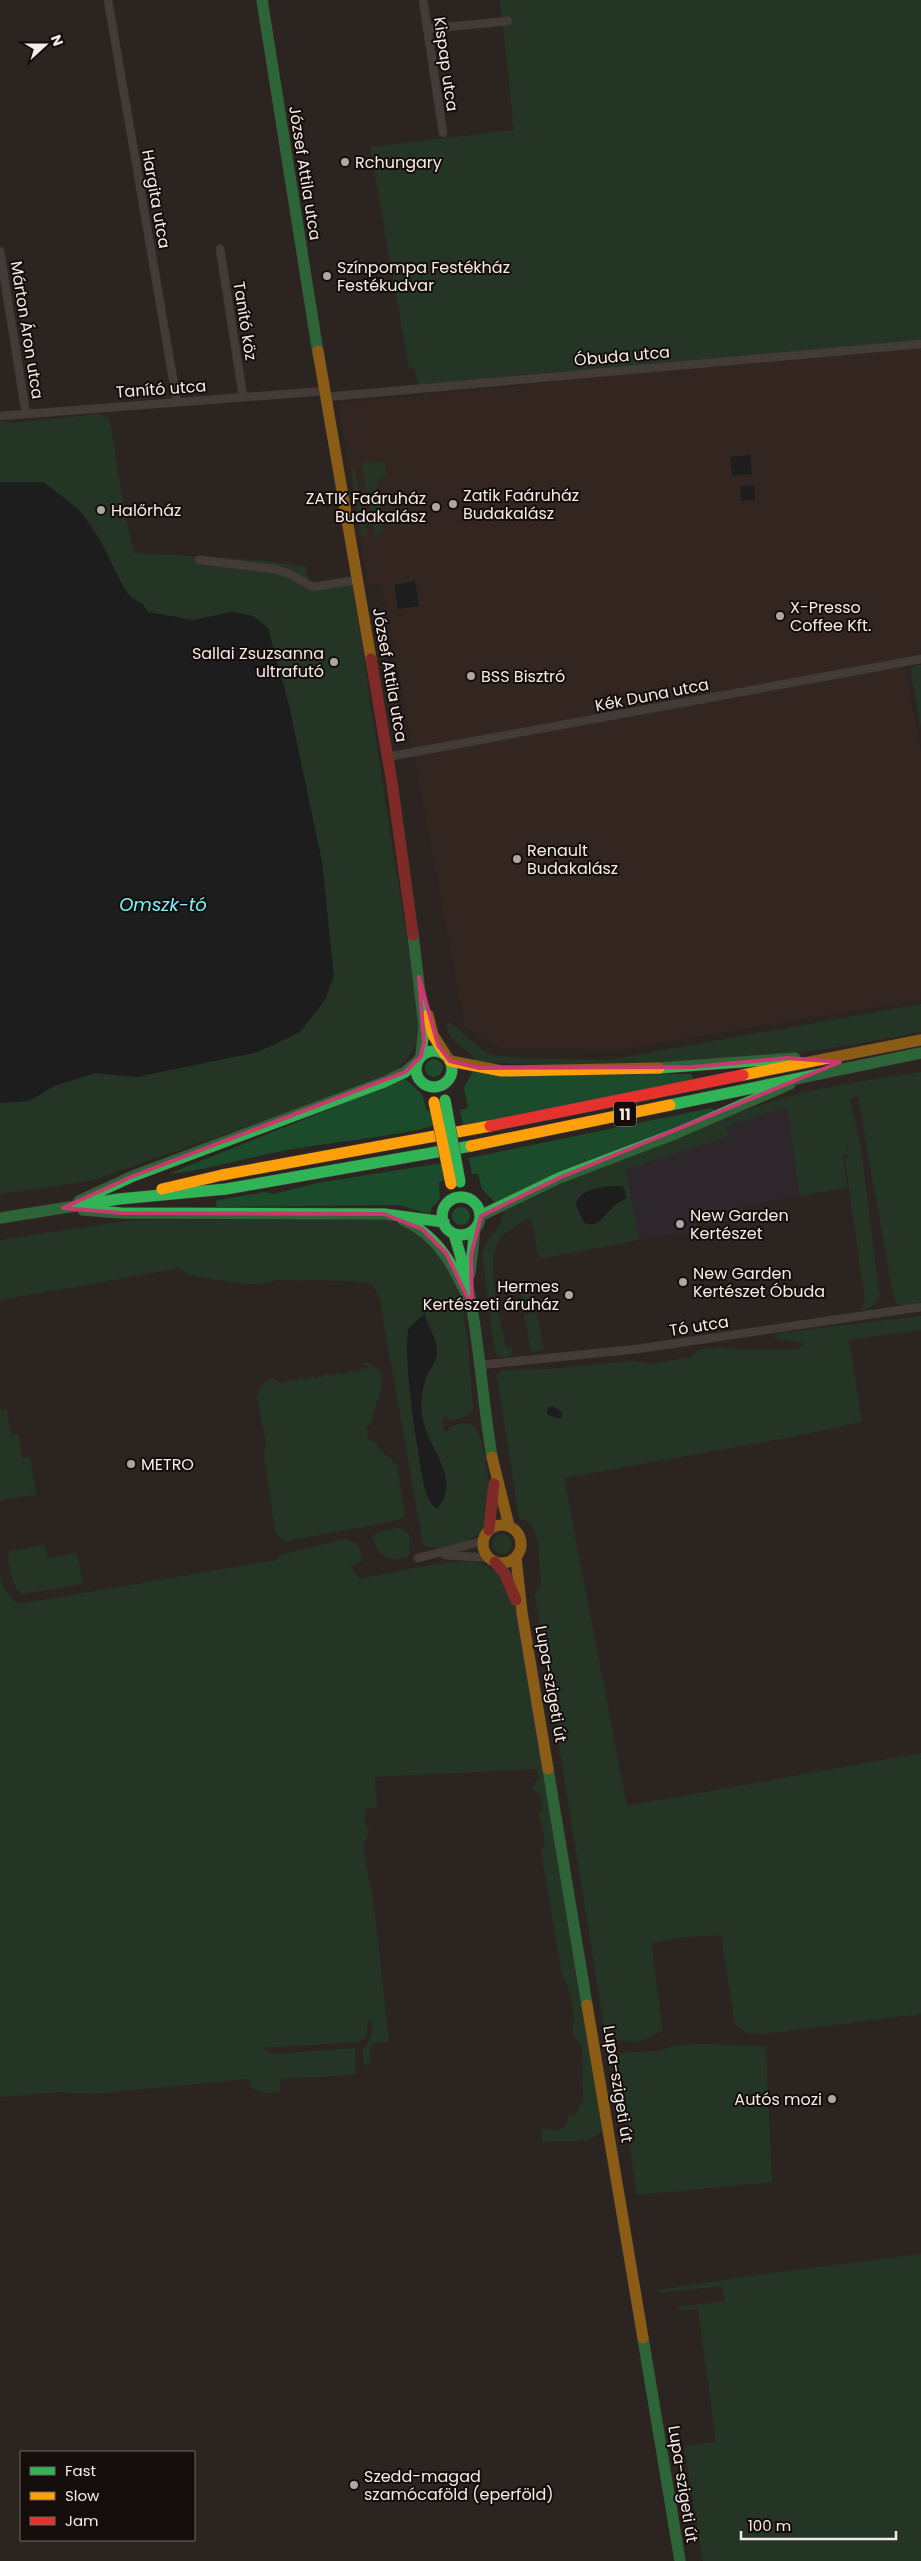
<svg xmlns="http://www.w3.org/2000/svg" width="921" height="2561" viewBox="0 0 921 2561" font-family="Poppins,sans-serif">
<rect width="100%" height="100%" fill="#2c2421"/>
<path fill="#2f2937" d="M786 1101 800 1196 697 1215 698 1227 689 1229 690 1232 639 1240 625 1164Z"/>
<path fill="#3c2821" d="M921 336V653L903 657 921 751V999L621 1049 500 1048 465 1027 382 585H368L338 403 574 380 573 368Z"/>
<path fill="#1c4b2c" d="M500 0H921V343L577 372 560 371 419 385 414 368 409 369 370 147 514 130Z
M99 414 110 420 125 516 134 553 261 560 306 567 308 583 351 577 418 1013V1040L408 1057 395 1071 350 1091 90 1181 0 1194V1103L29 1101 54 1086 95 1073 137 1077 327 905 316 837 253 616 232 612 193 620 148 612C142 601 131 599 124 589 109 564 101 532 80 511 74 505 12 486 0 482V421L14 423Z
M361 461 384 462 386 477 377 478 383 530 375 537Z
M351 467 356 475 368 538 361 534Z
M921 665V729L910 668Z
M921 1004V1032C886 1038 851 1046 817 1050 704 1064 590 1068 476 1062 467 1045 450 1045 446 1024L451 1023 483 1051 492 1055 526 1058 608 1060Z
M425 1068a9 9 0 1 1 18 0a9 9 0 1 1-18 0Z
M473 1071 518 1075 691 1074 693 1077 692 1080 464 1129 460 1110 468 1108 464 1088Z
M921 1072V1302L903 1306 895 1301 891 1284 858 1097 850 1098 862 1154 879 1295C877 1304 870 1308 862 1311V1305L865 1303 845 1160 849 1157 845 1135 848 1154 843 1155 847 1187 800 1196 787 1108H781L726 1127 728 1137 626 1169 639 1240 539 1259 531 1218C519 1222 503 1232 497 1244 486 1265 501 1325 506 1348H512V1353L508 1357H500L495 1352 482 1254C484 1242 492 1236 499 1226 502 1222 502 1216 504 1212 517 1195 754 1105 787 1097 831 1085 876 1079 921 1072Z
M405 1079 422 1094 427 1111 432 1110 434 1126C381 1139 326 1142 272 1153 238 1160 203 1171 168 1174Z
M711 1108 715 1110 713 1114 499 1206 482 1189 478 1174H472L469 1158Z
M442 1163 445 1180 439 1182 440 1199 432 1207 430 1214 398 1205 217 1207 215 1203 218 1200 264 1192 273 1194 317 1183Z
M452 1216a9 9 0 1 1 18 0a9 9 0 1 1-18 0Z
M333 1219C351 1219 373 1217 390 1221 470 1237 467 1344 473 1408 468 1419 459 1419 448 1420L447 1416 443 1417 444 1431H449V1427C455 1425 465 1421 471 1424 487 1432 493 1507 486 1523 480 1537 466 1542 452 1545 441 1547 433 1551 423 1544L379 1296 371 1284 353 1281 278 1280C251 1290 216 1278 189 1275L180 1268 0 1300V1240L133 1220Z
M532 1282 536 1307 523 1310 519 1284Z
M537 1312 544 1350 531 1351 524 1315Z
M921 1316V1330L849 1340 862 1421 803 1435 564 1478 627 1806 921 1753V2014L763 2034 746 2033 735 2025 721 1935 677 1938 651 1943 663 2031 637 2042 606 2039 535 1595 541 1585 538 1540 532 1525 519 1517 497 1376 501 1370 549 1369 632 1361 652 1364 691 1357 697 1350 719 1347 742 1350 799 1349 805 1343 772 1338 780 1333Z
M363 1363H368L381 1371C385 1392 374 1402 372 1423L366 1428 368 1440 376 1443C380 1453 392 1457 397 1467L405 1515 399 1520 287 1541 281 1539 275 1532 264 1456 266 1442 257 1397 261 1386 272 1378 282 1384 284 1381 287 1383 290 1379 293 1381 295 1379 297 1380 300 1376 306 1380 313 1377 317 1379 319 1375 323 1378 326 1373 332 1376 338 1372 342 1375 344 1372 347 1374 350 1370 355 1373 362 1368 366 1370 368 1367Z
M7 1409 11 1435 18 1434 22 1458 30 1457 36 1494 0 1501V1410Z
M400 1528 409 1534 410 1555C392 1567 378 1555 372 1537L376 1532Z
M492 1544a10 10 0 1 1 20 0a10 10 0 1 1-20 0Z
M346 1539C358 1542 362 1549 362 1561L350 1565 357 1576 361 1579C391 1573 443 1560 472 1562 481 1562 497 1570 502 1577 515 1595 518 1622 522 1643L603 2129C592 2146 562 2140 543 2142L540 2129 558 2130 565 2127 569 2116 576 2114 583 2100 582 2047 572 2033C577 2013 571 1993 562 1975L541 1851 545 1841 538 1814 543 1809 540 1795 534 1789V1783L538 1779 537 1769 375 1777 377 1808H367L364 1822 369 1831 363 1848 374 1905 389 2042H375L370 2049 371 2061 364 2067 363 2050C371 2040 373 2032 372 2020L368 2021 366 2038 357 2042 263 2048 275 2054 355 2048 356 2063 354 2075 280 2079V2092L267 2093 253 2089 249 2079 92 2094 61 2092 0 2097V1573C2 1587 7 1596 19 1604L277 1560 280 1555Z
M45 1545 47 1559 77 1553 83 1584 22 1594C10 1585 10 1565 8 1551Z
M703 2044 766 2046 772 2182 637 2195 615 2053 660 2051 676 2045Z
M921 2254V2561H703L684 2446 716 2442 698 2309 679 2311V2307L725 2301 722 2286 659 2293 658 2290 757 2275Z"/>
<path fill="#091617" d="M750 455 752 474 732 476 730 457Z
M0 482H44L79 510 103 546 124 588 131 598 143 604 148 612 193 620 232 612 253 616 268 628 289 705 322 862 334 976 325 1000 300 1032 258 1052 137 1077 95 1073 54 1086 29 1101 0 1103Z
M754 485 755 500 741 501 740 486Z
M415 581 419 606 398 609 394 585Z
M608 1186H622L625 1189 626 1198C622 1202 616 1203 613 1207 604 1215 599 1229 584 1223L576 1205C579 1190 595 1189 608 1186Z
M425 1313C426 1326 437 1335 437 1353 436 1363 430 1369 426 1378 421 1392 420 1410 424 1424 431 1452 462 1481 437 1509 431 1505 427 1497 425 1489 419 1462 401 1352 409 1328Z
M553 1406 562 1412V1418H556L547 1414 548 1407Z"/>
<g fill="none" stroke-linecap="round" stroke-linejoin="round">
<defs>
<path id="street" d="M108 0 177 402
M423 0 443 133
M427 29 508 21
M220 249 243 396
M0 251 26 414
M326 397 921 344
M0 416 325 391
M199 560 274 569 290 574 313 587 357 580
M387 757 921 659
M480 1365 637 1349 921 1307
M445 1555 489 1558
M418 1558 483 1541"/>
<path id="fast" d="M262 0 319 359
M413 935 424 1026 421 1056
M416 1069a18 18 0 1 1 36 0a18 18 0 1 1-36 0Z
M659 1068 795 1058
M670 1105 921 1053
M442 1216a19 19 0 1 1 38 0a19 19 0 1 1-38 0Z
M79 1201 133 1176 384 1082 405 1072 417 1062
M83 1210 121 1213 384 1214 444 1222
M480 1216 559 1178 677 1133 790 1084
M0 1218 119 1199 226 1189 471 1146
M403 1220C441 1237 456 1271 472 1307
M454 1234C479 1311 479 1380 492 1457
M470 1273 475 1229
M548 1769 587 2005
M643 2338 680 2561"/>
<path id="slow" d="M318 351 371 659
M428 1015 433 1035 445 1054
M450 1061 502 1071 659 1068
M743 1075 921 1040
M471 1146 670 1105
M162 1189 222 1175 490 1126
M492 1457 509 1526
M483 1544a19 19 0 1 1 38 0a19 19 0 1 1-38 0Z
M516 1558 522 1613 548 1769
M587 2005 643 2338"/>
<path id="jam" d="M371 659 392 783 413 935
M490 1126 743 1075
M489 1530 494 1484
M495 1562 505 1574 516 1600"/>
</defs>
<use href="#street" stroke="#494240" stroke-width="9"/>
<use href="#fast" stroke="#494240" stroke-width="12"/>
<use href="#slow" stroke="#494240" stroke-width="12"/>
<use href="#jam" stroke="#494240" stroke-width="12"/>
<use href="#street" stroke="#5e5755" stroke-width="8"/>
<use href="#fast" stroke="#30b455" stroke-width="11"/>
<use href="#slow" stroke="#ff9f0a" stroke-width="11"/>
<use href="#jam" stroke="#e5322d" stroke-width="11"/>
<defs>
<path id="fast-bridge" d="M445 1100 460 1182"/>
<path id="slow-bridge" d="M434 1102 451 1184"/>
</defs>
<use href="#fast-bridge" stroke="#494240" stroke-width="12" stroke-linecap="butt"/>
<use href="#slow-bridge" stroke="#494240" stroke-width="12" stroke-linecap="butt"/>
<use href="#fast-bridge" stroke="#30b455" stroke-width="11"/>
<use href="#slow-bridge" stroke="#ff9f0a" stroke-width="11"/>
</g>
<path d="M0 0H921V2561H0ZM419 977 438 1045 450 1061 479 1068 693 1067 787 1058 840 1062 559 1178 481 1216 471 1255 472 1307 446 1253 422 1229 384 1214 121 1213 63 1208 133 1176 405 1072 421 1056 424 1042Z" fill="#2c2421" fill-opacity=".55" fill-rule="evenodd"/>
<path fill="none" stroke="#ca3870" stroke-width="4" stroke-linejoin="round" d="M419 977 438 1045 450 1061 479 1068 693 1067 787 1058 840 1062 559 1178 481 1216 471 1255 472 1307 446 1253 422 1229 384 1214 121 1213 63 1208 133 1176 405 1072 421 1056 424 1042Z"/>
<g fill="#afa5a2" stroke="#140d0b" stroke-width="2">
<circle cx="345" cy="162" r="5"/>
<circle cx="327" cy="276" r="5"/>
<circle cx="453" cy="504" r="5"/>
<circle cx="436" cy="507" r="5"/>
<circle cx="101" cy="510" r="5"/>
<circle cx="780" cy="616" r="5"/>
<circle cx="334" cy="662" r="5"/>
<circle cx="471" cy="676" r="5"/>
<circle cx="517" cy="859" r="5"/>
<circle cx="680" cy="1224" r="5"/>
<circle cx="683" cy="1282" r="5"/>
<circle cx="569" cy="1295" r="5"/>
<circle cx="131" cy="1464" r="5"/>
<circle cx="832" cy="2099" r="5"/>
<circle cx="354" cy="2485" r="5"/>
</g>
<g text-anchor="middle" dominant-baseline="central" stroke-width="4" stroke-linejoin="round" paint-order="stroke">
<rect fill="#140d0b" stroke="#b2a8a6" stroke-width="1" x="614" y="1101.5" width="22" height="25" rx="4"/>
<g font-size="15" font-weight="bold" fill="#f6ebe8">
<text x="625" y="1114">11</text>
</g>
<g font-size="16" fill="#f6ebe8" stroke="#140d0b">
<text transform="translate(446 64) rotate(82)">Kispap utca</text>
<text transform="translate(305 173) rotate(81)">József Attila utca</text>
<text transform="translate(156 199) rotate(80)">Hargita utca</text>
<text transform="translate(245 321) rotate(81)">Tanító köz</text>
<text transform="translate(27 330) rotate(81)">Márton Áron utca</text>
<text transform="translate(622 356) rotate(-5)">Óbuda utca</text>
<text transform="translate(161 389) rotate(-4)">Tanító utca</text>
<text transform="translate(390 675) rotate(80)">József Attila utca</text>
<text transform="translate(652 695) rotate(-11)">Kék Duna utca</text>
<text transform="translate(699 1326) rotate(-9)">Tó utca</text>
<text transform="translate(551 1684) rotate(80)">Lupa-szigeti út</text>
<text transform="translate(618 2084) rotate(81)">Lupa-szigeti út</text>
<text transform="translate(683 2484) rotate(81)">Lupa-szigeti út</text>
</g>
<g font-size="16" fill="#f6ebe8" stroke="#140d0b" text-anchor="start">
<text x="355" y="162">Rchungary</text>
<text x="337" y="267">Színpompa Festékház<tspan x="337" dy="18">Festékudvar</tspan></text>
<text x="463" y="495">Zatik Faáruház<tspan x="463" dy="18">Budakalász</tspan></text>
<text x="426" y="498" text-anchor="end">ZATIK Faáruház<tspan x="426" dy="18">Budakalász</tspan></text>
<text x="111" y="510">Halőrház</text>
<text x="790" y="607">X-Presso<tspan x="790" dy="18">Coffee Kft.</tspan></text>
<text x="324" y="653" text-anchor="end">Sallai Zsuzsanna<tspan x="324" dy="18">ultrafutó</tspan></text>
<text x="481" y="676">BSS Bisztró</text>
<text x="527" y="850">Renault<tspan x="527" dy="18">Budakalász</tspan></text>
<text x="690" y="1215">New Garden<tspan x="690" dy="18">Kertészet</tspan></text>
<text x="693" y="1273">New Garden<tspan x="693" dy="18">Kertészet Óbuda</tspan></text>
<text x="559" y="1286" text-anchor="end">Hermes<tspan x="559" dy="18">Kertészeti áruház</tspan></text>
<text x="141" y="1464">METRO</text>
<text x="822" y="2099" text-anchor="end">Autós mozi</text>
<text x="364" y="2476">Szedd-magad<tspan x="364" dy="18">szamócaföld (eperföld)</tspan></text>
</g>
<g font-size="18" font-style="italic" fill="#7bf3fc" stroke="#140d0b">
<text x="163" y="904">Omszk-tó</text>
</g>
</g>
<rect x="20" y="2451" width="175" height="90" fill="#140d0b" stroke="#6e6663"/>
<rect x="30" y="2467" width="25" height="8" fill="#30b455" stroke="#6e6663"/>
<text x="65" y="2476" font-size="15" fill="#f6ebe8">Fast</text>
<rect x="30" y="2492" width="25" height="8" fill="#ff9f0a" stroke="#6e6663"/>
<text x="65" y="2501" font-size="15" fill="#f6ebe8">Slow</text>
<rect x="30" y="2517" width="25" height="8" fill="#e5322d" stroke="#6e6663"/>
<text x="65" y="2526" font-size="15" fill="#f6ebe8">Jam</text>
<g transform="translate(45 45) rotate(69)" stroke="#140d0b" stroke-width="4" paint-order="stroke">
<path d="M0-4L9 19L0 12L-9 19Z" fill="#f6ebe8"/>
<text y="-8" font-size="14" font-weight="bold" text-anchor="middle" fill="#f6ebe8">N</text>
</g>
<path d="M741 2531v8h155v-8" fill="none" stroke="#f6ebe8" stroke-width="2.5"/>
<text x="748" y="2531" font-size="15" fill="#f6ebe8" stroke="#140d0b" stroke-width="4" paint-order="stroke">100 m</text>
</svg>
